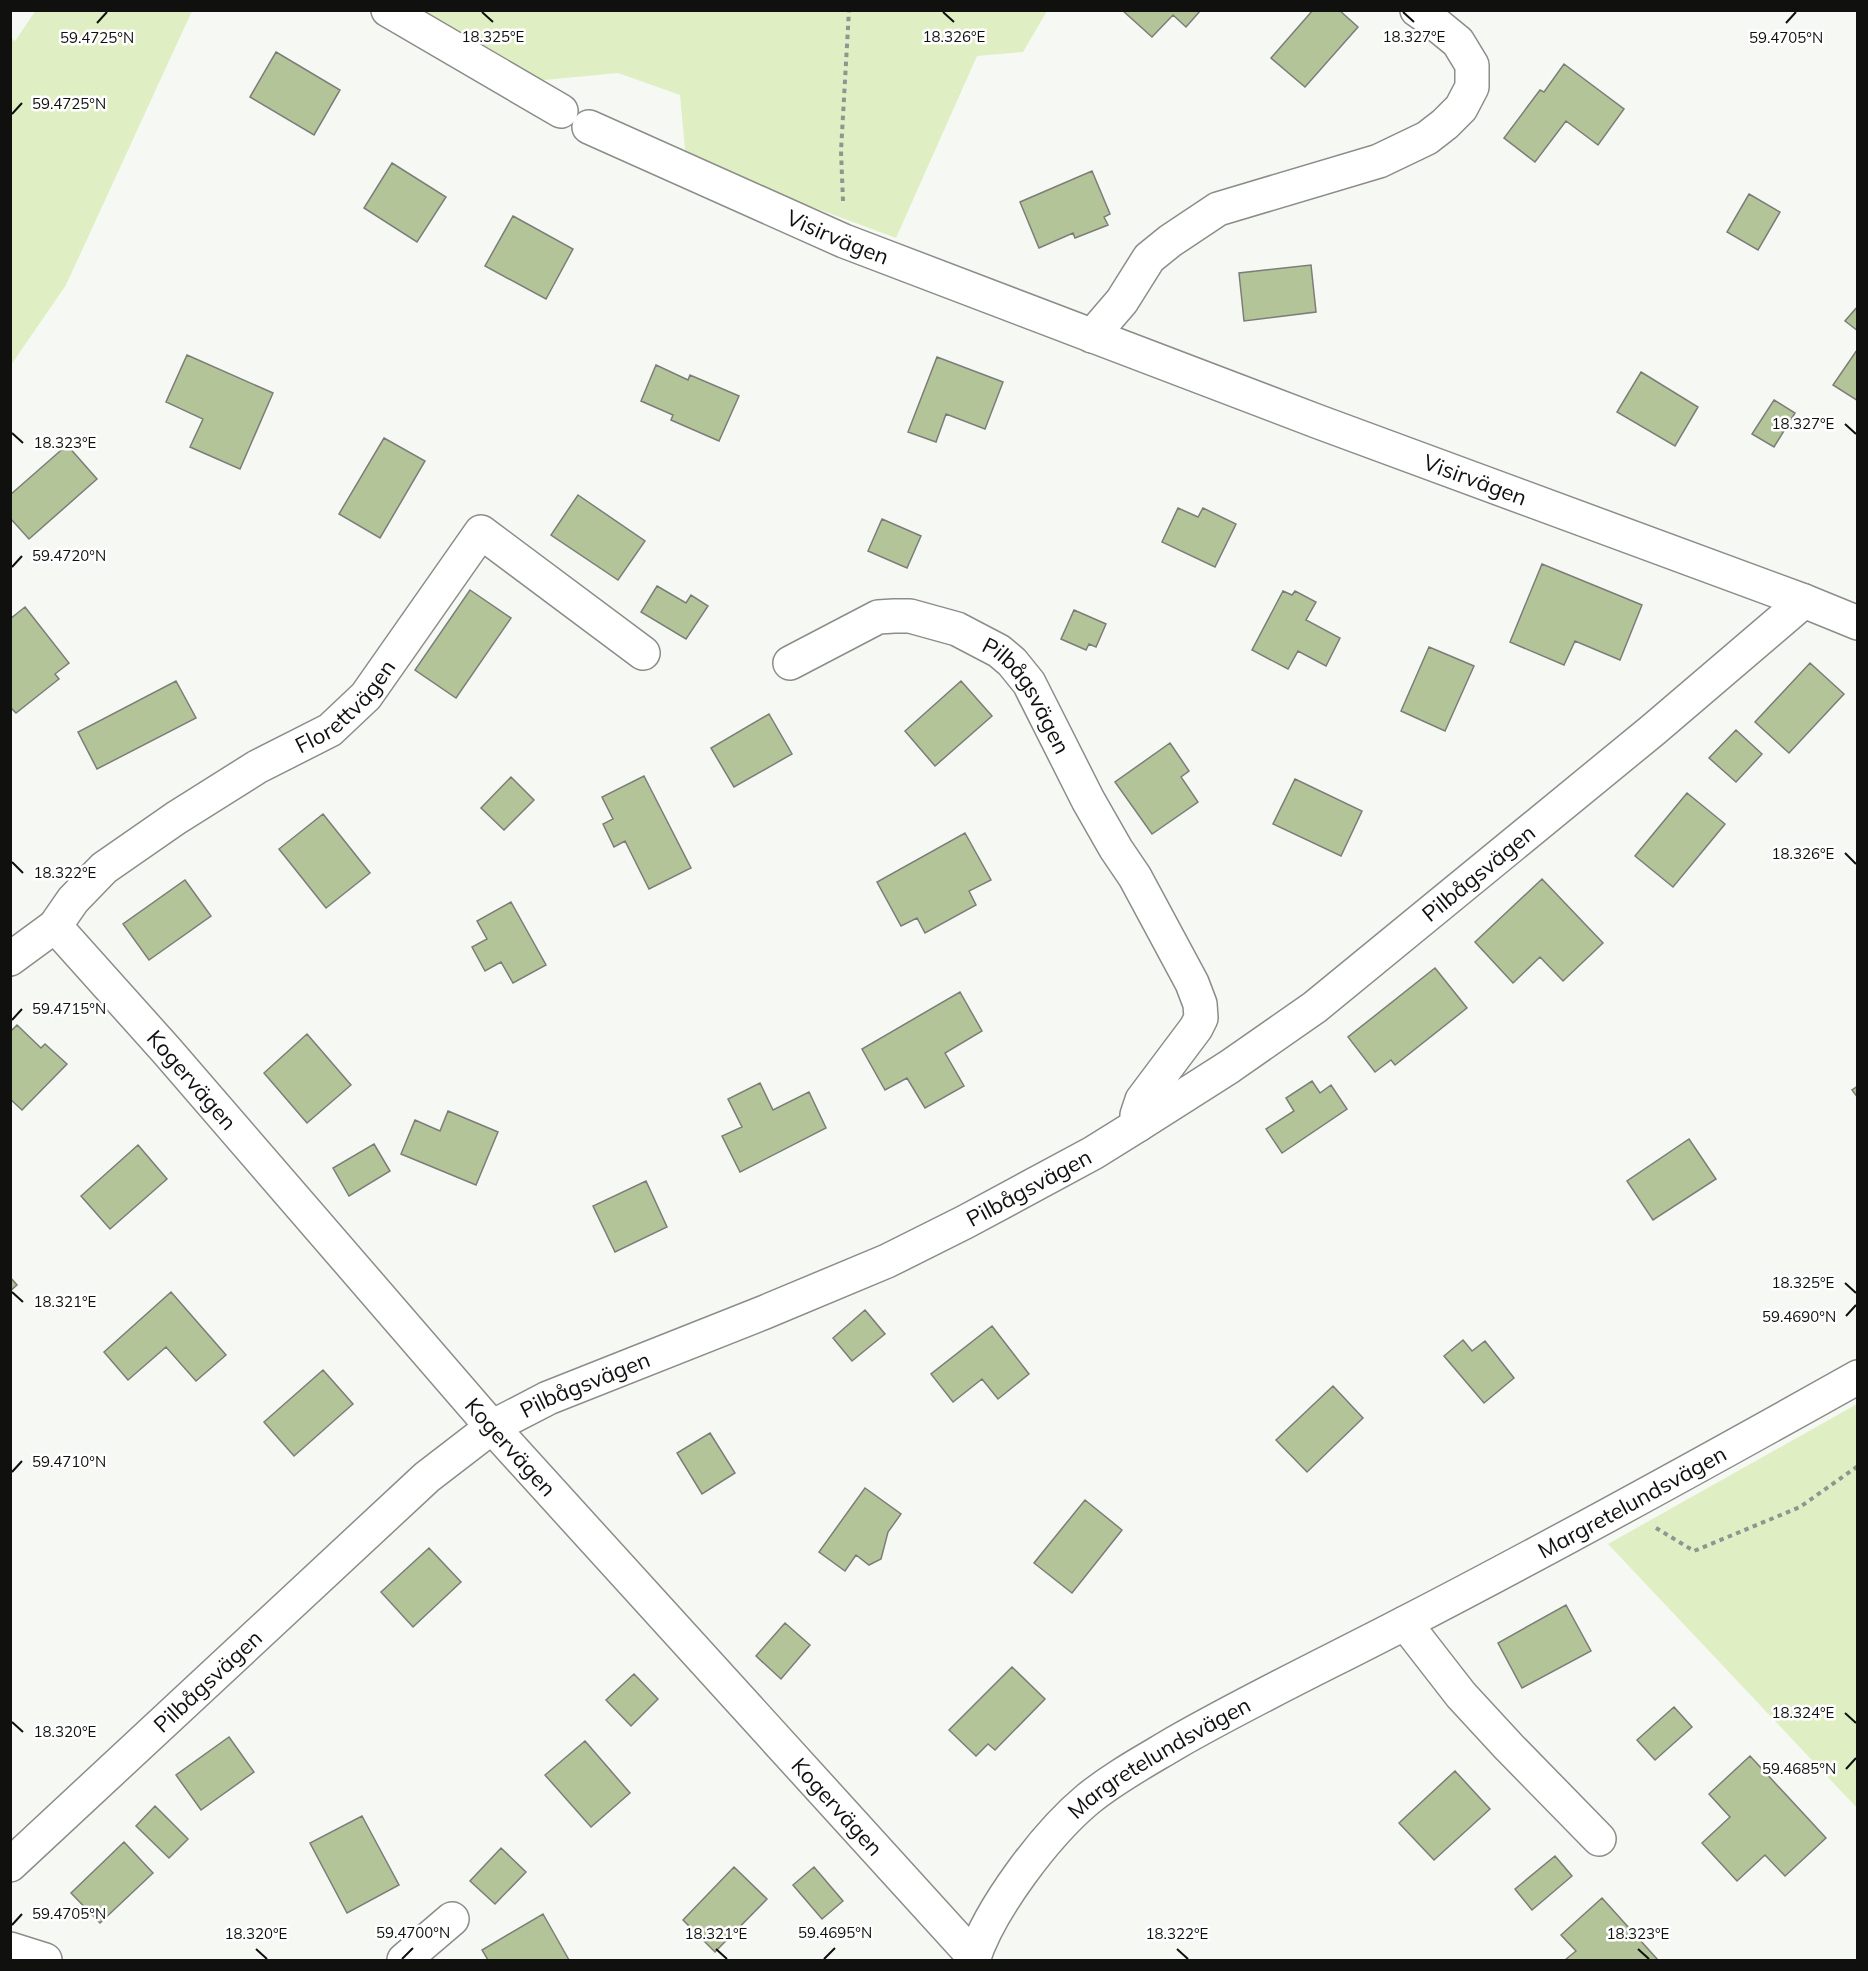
<svg xmlns="http://www.w3.org/2000/svg" width="1868" height="1971" viewBox="0 0 1868 1971" font-family="Mulish,sans-serif">
<rect width="100%" height="100%" fill="#f6f8f3"/>
<path fill="#dfefc3" d="M36 10 192 11 66 285 11 365V38L15 41Z
M423 11H1047L1023 52 977 56 896 238 686 160 680 95 618 73 534 81Z
M1857 1404V1808L1608 1544Z"/>
<path fill="#b3c498" stroke="#7c7d79" stroke-width="1.5" d="M1122 10H1201L1186 27 1173 15 1152 37Z
M1313 10H1339L1358 27 1305 87 1271 58Z
M276 52 340 90 314 135 250 97Z
M1564 64 1624 109 1598 145 1566 121 1535 162 1504 138 1540 90 1544 92Z
M392 163 446 197 417 242 364 208Z
M1092 171 1110 214 1104 217 1108 225 1075 238 1073 233 1039 248 1020 202Z
M1749 194 1780 212 1758 250 1727 232Z
M513 216 573 249 546 299 485 266Z
M1311 265 1316 312 1244 321 1239 273Z
M1858 306V331L1845 321Z
M1857 350H1858V401L1833 385Z
M187 355 273 393 240 469 190 447 203 419 166 402Z
M937 357 1003 382 985 429 946 414 936 442 908 432Z
M656 365 688 380 690 375 739 396 719 441 671 420 673 415 641 401Z
M1641 372 1698 407 1675 446 1617 412Z
M1774 400 1795 413 1774 447 1752 434Z
M384 438 425 461 380 538 339 514Z
M67 445 97 479 29 539 10 518V495Z
M578 495 645 541 618 580 551 535Z
M1178 508 1198 517 1203 508 1236 524 1215 567 1162 542Z
M882 519 921 536 907 568 868 551Z
M1542 564 1642 605 1620 660 1575 641 1564 665 1510 642Z
M657 586 686 603 691 595 708 606 686 639 641 612Z
M470 590 511 618 456 698 415 670Z
M1283 591 1292 595 1295 591 1316 602 1306 620 1340 638 1326 666 1298 651 1288 669 1252 650Z
M25 607 69 663 55 674 59 679 16 713 10 707V619Z
M1074 610 1106 624 1096 647 1089 644 1086 650 1061 639Z
M1429 647 1474 666 1445 731 1401 711Z
M1810 663 1844 694 1789 753 1755 722Z
M176 681 196 718 97 769 78 732Z
M961 681 992 716 935 766 905 731Z
M769 714 792 754 734 787 711 748Z
M1736 730 1762 754 1736 782 1709 758Z
M1170 743 1189 771 1181 777 1198 802 1152 834 1115 782Z
M644 776 691 868 649 889 625 841 614 847 603 824 613 819 602 797Z
M511 777 534 800 504 830 481 808Z
M1295 779 1362 811 1341 856 1273 824Z
M1687 793 1725 824 1673 887 1635 856Z
M323 814 370 873 326 908 279 849Z
M965 833 991 880 969 891 976 905 925 933 917 918 901 926 877 882Z
M1542 879 1603 943 1563 981 1540 957 1513 983 1475 942Z
M185 880 211 916 149 960 123 924Z
M511 902 546 965 513 983 501 962 485 971 472 947 487 939 477 921Z
M1435 968 1467 1008 1395 1065 1391 1060 1375 1072 1348 1037Z
M960 992 982 1031 945 1053 964 1086 925 1108 907 1078 885 1090 862 1049Z
M17 1025 41 1048 45 1044 67 1064 22 1110 10 1099V1032Z
M307 1034 351 1085 307 1123 264 1073Z
M1312 1081 1320 1093 1331 1085 1347 1109 1282 1153 1266 1129 1294 1111 1286 1098Z
M760 1083 773 1110 809 1092 826 1128 740 1172 722 1136 742 1127 728 1099Z
M1858 1086V1098L1852 1090Z
M448 1111 498 1132 476 1185 401 1154 415 1120 440 1131Z
M1689 1139 1716 1179 1653 1220 1627 1181Z
M374 1144 390 1171 349 1196 333 1168Z
M138 1145 167 1179 110 1229 81 1196Z
M646 1181 667 1227 615 1252 593 1206Z
M10 1277 17 1285 10 1291Z
M171 1292 226 1355 196 1381 166 1347 128 1380 104 1352Z
M865 1310 885 1334 852 1361 833 1338Z
M992 1326 1029 1374 998 1399 982 1379 953 1402 931 1374Z
M1463 1340 1472 1351 1485 1341 1514 1378 1484 1403 1444 1356Z
M323 1370 353 1404 294 1456 264 1422Z
M1333 1386 1363 1418 1307 1472 1276 1440Z
M710 1433 735 1473 702 1494 677 1453Z
M865 1488 901 1514 888 1532 881 1559 869 1565 856 1555 845 1571 819 1552Z
M1085 1500 1122 1530 1072 1593 1034 1563Z
M429 1548 461 1582 413 1627 381 1592Z
M1566 1605 1591 1651 1522 1688 1498 1643Z
M785 1623 810 1645 781 1679 756 1656Z
M1012 1667 1045 1699 995 1750 988 1744 976 1756 949 1730Z
M634 1674 658 1699 631 1726 606 1700Z
M1674 1707 1692 1727 1655 1760 1637 1740Z
M229 1737 254 1772 201 1810 176 1775Z
M585 1741 630 1793 591 1827 545 1775Z
M1750 1756 1826 1838 1785 1876 1765 1855 1737 1881 1702 1843 1730 1817 1709 1794Z
M1455 1771 1490 1809 1434 1860 1399 1823Z
M155 1806 188 1839 169 1858 136 1826Z
M362 1816 399 1885 347 1913 310 1843Z
M124 1842 153 1873 100 1923 71 1893Z
M501 1848 526 1872 495 1904 470 1881Z
M1555 1856 1572 1876 1532 1910 1515 1889Z
M734 1867 767 1899 715 1952 683 1920Z
M814 1867 843 1901 822 1919 793 1885Z
M1602 1898 1658 1960H1565L1576 1951 1561 1935Z
M543 1914 569 1960H488L482 1950Z"/>
<g fill="none" stroke-linecap="round" stroke-linejoin="round">
<defs>
<g id="minor">
<path d="M388 10 561 111"/>
<path id="s1" d="M589 127 844 241 1319 422 1804 601 1858 623"/>
<path d="M1092 336 1122 301 1149 258 1170 241 1218 209 1379 161 1427 138 1445 124 1461 108 1472 87V65L1458 42 1430 19 1417 10"/>
<path id="s2" d="M790 663 878 617 894 616H910L957 629 999 651 1012 662 1029 683 1088 800 1116 849 1135 877 1192 983 1200 1004 1201 1018 1196 1028 1142 1100 1137 1115 1138 1125"/>
<path id="s3" d="M55 926 167 1051 492 1427 974 1957"/>
<path id="s4" d="M10 959 55 926 73 900 104 868 176 818 257 767 330 730 366 696 481 532 643 653"/>
<path d="M1405 1623 1461 1695 1509 1747 1599 1839"/>
<path id="s5" d="M10 1865 427 1477 492 1427 548 1398 765 1312 887 1261 965 1222 1093 1153 1138 1125 1229 1067 1315 1007 1653 730 1804 601"/>
<path d="M10 1949 45 1960"/>
<path d="M404 1960 452 1919"/>
<path id="s6" d="M973 1960C990 1908 1046 1834 1088 1799 1115 1777 1145 1761 1175 1743 1250 1700 1328 1663 1405 1623 1558 1544 1708 1461 1858 1377"/>
</g>
</defs>
<use href="#minor" stroke="#8c8d89" stroke-width="36"/>
<path stroke="#929490" stroke-width="4" stroke-dasharray="4.5 4.5" stroke-linecap="butt" d="M843 201 841 151 849 10
M1656 1528 1694 1551 1800 1507 1858 1466"/>
<use href="#minor" stroke="#fff" stroke-width="33"/>
</g>
<path fill="none" stroke="#10110f" stroke-width="2" d="M482 12 493 22M943 12 954 22M1403 12 1414 22M97 23 107 12M1786 23 1796 12M12 114 22 103M1845 424 1856 434M12 433 23 443M12 567 22 556M1845 853 1856 864M12 862 23 873M12 1020 22 1009M1845 1283 1856 1293M12 1292 23 1302M1846 1316 1856 1305M12 1472 22 1461M1845 1713 1856 1723M12 1722 23 1732M1846 1769 1856 1758M12 1925 22 1914M256 1949 267 1959M716 1949 727 1959M1177 1949 1188 1959M1638 1949 1649 1959M402 1959 413 1948M824 1959 835 1948"/>
<g text-anchor="middle" dominant-baseline="central" stroke-width="5" stroke-linejoin="round" paint-order="stroke">
<g font-size="22" fill="#10110f" stroke="#fff">
<text stroke="none"><textPath href="#s1" startOffset="272">Visirvägen</textPath></text>
<text stroke="none"><textPath href="#s1" startOffset="954">Visirvägen</textPath></text>
<text stroke="none"><textPath href="#s2" startOffset="280">Pilbågsvägen</textPath></text>
<text stroke="none"><textPath href="#s4" startOffset="424">Florettvägen</textPath></text>
<text stroke="none"><textPath href="#s5" startOffset="1790">Pilbågsvägen</textPath></text>
<text stroke="none"><textPath href="#s3" startOffset="206">Kogervägen</textPath></text>
<text stroke="none"><textPath href="#s5" startOffset="1240">Pilbågsvägen</textPath></text>
<text stroke="none"><textPath href="#s5" startOffset="754">Pilbågsvägen</textPath></text>
<text stroke="none"><textPath href="#s3" startOffset="692">Kogervägen</textPath></text>
<text stroke="none"><textPath href="#s6" startOffset="820">Margretelundsvägen</textPath></text>
<text stroke="none"><textPath href="#s5" startOffset="270">Pilbågsvägen</textPath></text>
<text stroke="none"><textPath href="#s6" startOffset="282">Margretelundsvägen</textPath></text>
<text stroke="none"><textPath href="#s3" startOffset="1178">Kogervägen</textPath></text>
</g>
</g>
<g font-size="15" text-anchor="middle" fill="#10110f" stroke="#fff" stroke-width="5" stroke-linejoin="round" paint-order="stroke">
<text x="493" y="42">18.325°E</text>
<text x="954" y="42">18.326°E</text>
<text x="1414" y="42">18.327°E</text>
<text x="97" y="43">59.4725°N</text>
<text x="1786" y="43">59.4705°N</text>
<text x="69" y="109">59.4725°N</text>
<text x="1803" y="429">18.327°E</text>
<text x="65" y="448">18.323°E</text>
<text x="69" y="561">59.4720°N</text>
<text x="1803" y="859">18.326°E</text>
<text x="65" y="878">18.322°E</text>
<text x="69" y="1014">59.4715°N</text>
<text x="1803" y="1288">18.325°E</text>
<text x="65" y="1307">18.321°E</text>
<text x="1799" y="1322">59.4690°N</text>
<text x="69" y="1467">59.4710°N</text>
<text x="1803" y="1718">18.324°E</text>
<text x="65" y="1737">18.320°E</text>
<text x="1799" y="1774">59.4685°N</text>
<text x="69" y="1919">59.4705°N</text>
<text x="413" y="1938">59.4700°N</text>
<text x="835" y="1938">59.4695°N</text>
<text x="256" y="1939">18.320°E</text>
<text x="716" y="1939">18.321°E</text>
<text x="1177" y="1939">18.322°E</text>
<text x="1638" y="1939">18.323°E</text>
</g>
<rect width="1868" height="1971" fill="none" stroke="#10110f" stroke-width="24"/>
</svg>
